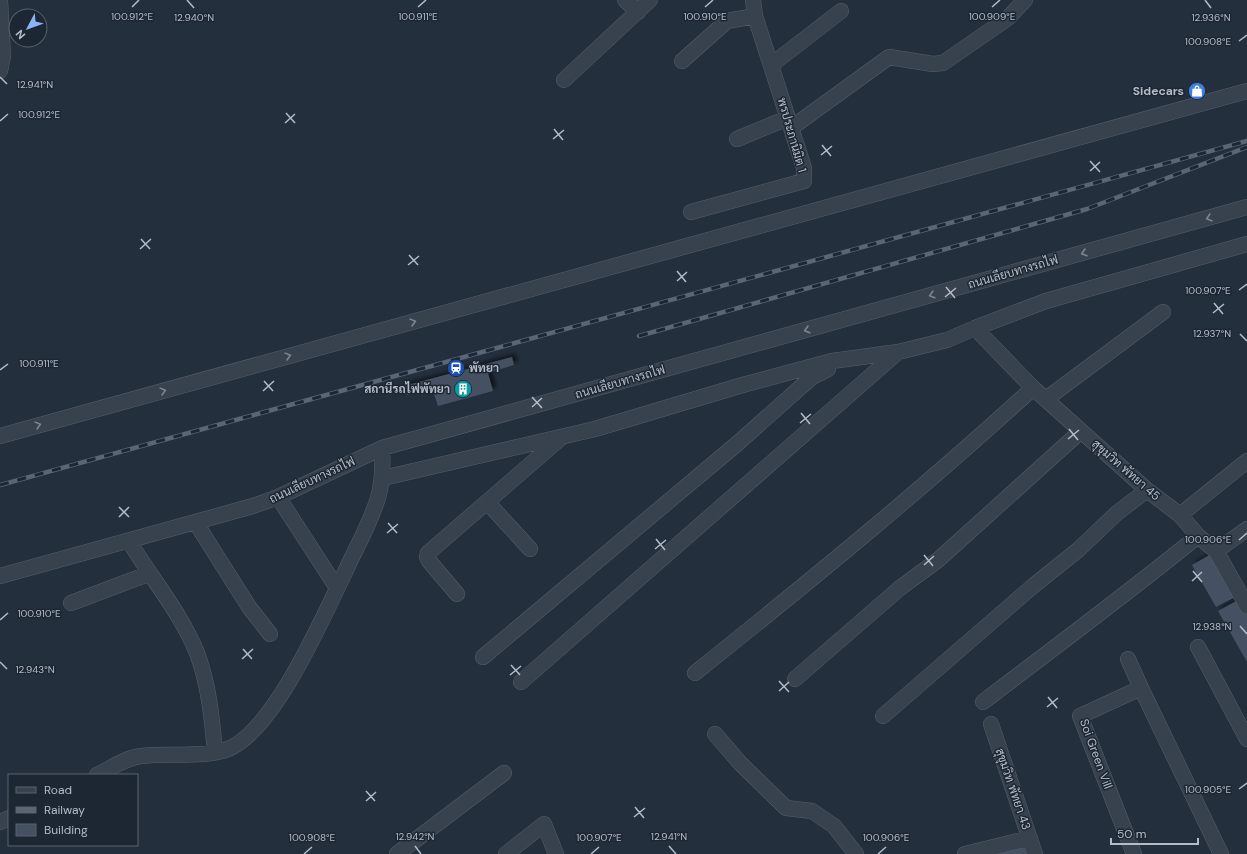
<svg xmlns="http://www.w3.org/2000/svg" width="1247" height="854" viewBox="0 0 1247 854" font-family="'DM Sans',Sarabun,sans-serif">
<defs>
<filter id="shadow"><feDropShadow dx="3.5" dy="-3.5" stdDeviation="2" flood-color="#0009"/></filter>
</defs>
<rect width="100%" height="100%" fill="#242f3e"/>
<path fill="#455162" filter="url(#shadow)" d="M512 357 514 365 488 373 493 391 438 406 432 388 407 395 404 386Z
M1213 553 1237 596 1216 607 1192 565Z
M1240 599 1247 613V662L1218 611Z
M1028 843 1032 854H999L998 850Z"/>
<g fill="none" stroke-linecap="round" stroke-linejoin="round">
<defs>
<path id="minor" d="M625 0 638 12
M682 61 727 21 755 16
M771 65 841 11
M0 71 3 56 0 0
M564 80 650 0
M791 128 889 57 933 64 943 63 1008 18 1025 0
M737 139 788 118
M691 212 804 181V168L755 16 753 0
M975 328 1033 388 1147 490 1180 515 1198 536 1216 551 1247 606
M1046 399 1163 312
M0 436 1247 91
M383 478 595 429 746 384 832 361 898 352 947 340 975 328 1046 301 1247 244
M278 497 337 588
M488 503 530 549
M1180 515 1247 461
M196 523 249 607 270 634
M129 541C151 578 181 613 197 653 209 685 212 719 215 752
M1216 551 1247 529
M0 576 253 506 278 497 382 448 1247 207
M457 594 429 561 427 557 428 553 562 437
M71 603 148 574
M1198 647 1247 739
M483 657 738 443 812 377 828 369
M1128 659 1141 688
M695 673C810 581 924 488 1033 388
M795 679 900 588 938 560 1081 431
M521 682 898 352
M983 702C1055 647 1128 593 1198 536
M883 716 1033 586 1078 550 1117 513 1147 490
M991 724 1035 854
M715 734 740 763 786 808 812 811 834 826 856 854
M97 775C111 768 125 758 141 756 167 753 205 758 228 749 275 730 324 615 346 570 357 546 370 524 378 498 383 481 383 465 382 448
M0 822 9 818
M397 854 504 773
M506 854 544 824 556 854
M965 854 1030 838
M1134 854 1080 716 1141 688 1221 854"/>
</defs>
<use href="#minor" stroke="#565f6c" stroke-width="16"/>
<use href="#minor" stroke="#38414e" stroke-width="15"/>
<defs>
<path id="rail" d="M639 336 1087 209 1247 147
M0 485 1247 141"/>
</defs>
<use href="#rail" stroke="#5a6575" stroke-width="4.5"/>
<use href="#rail" stroke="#1d2633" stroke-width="3" stroke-dasharray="9" stroke-linecap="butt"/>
</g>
<defs><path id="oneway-chevron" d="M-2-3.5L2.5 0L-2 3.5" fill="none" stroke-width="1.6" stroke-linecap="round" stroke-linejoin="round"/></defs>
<g stroke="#7c8592">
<use href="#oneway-chevron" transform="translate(1209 218) rotate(164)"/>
<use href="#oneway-chevron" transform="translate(1084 253) rotate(164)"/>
<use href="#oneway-chevron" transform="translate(932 295) rotate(164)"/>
<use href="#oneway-chevron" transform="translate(413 322) rotate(-15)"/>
<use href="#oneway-chevron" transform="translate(807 330) rotate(164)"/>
<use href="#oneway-chevron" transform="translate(288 356) rotate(-15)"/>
<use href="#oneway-chevron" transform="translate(163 391) rotate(-15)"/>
<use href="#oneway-chevron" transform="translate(38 425) rotate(-15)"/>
</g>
<path fill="none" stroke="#b4bcc9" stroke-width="1.5" d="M187 0 194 8M1205 0 1211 8M132 7 139 0M418 7 426 0M705 7 713 0M992 7 1000 0M1239 41 1247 35M0 77 7 84M286 113 295 123M0 121 8 114M285 123 295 114M554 129 563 140M553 139 564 130M822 145 831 156M821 155 832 146M1090 161 1100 172M1090 171 1100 162M141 239 150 249M140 249 151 239M409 255 418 265M408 265 419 256M677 271 686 282M677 281 687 272M946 287 955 298M1239 290 1247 284M945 297 956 288M1214 303 1223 314M1213 313 1224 304M1240 334 1247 341M0 370 8 364M264 381 273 391M263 391 274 381M532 397 542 408M532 407 542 398M801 413 810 424M800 423 811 414M1069 429 1078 440M1068 439 1079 430M119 507 129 517M119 517 129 507M388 523 397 533M387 533 398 524M656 539 665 550M1239 540 1247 533M655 549 666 540M924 555 933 566M924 565 934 556M1193 571 1202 582M1192 581 1202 572M0 620 8 613M1240 626 1247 634M243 649 252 659M242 659 253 649M0 662 7 669M511 665 520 675M510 675 521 666M779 681 789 692M779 691 789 682M1048 697 1057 708M1047 707 1058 698M1239 789 1247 783M366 791 375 801M366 801 376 792M635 807 644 818M634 817 645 808M415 846 421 854M669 846 676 854M304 854 312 847M591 854 599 847M878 854 886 847"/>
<defs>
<symbol id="shop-disc" viewBox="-11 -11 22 22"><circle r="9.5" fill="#3f7fe0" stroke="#1d2633"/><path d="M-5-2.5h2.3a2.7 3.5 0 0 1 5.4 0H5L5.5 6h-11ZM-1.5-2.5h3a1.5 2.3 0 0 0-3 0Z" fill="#fff"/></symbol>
<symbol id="station-disc" viewBox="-11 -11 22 22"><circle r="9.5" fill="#1a4fb4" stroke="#1d2633"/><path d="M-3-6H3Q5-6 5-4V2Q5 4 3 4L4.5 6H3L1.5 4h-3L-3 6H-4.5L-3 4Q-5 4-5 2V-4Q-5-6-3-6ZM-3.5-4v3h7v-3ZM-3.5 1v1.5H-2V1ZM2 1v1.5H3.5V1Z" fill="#fff"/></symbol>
<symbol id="building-disc" viewBox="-11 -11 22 22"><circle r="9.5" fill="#0f9aa8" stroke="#1d2633"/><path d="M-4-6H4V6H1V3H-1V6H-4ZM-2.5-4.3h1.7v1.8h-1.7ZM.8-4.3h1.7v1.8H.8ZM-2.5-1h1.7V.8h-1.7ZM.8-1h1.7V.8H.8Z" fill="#fff"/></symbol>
</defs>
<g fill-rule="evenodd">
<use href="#shop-disc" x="1187" y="81" width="20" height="20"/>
<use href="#station-disc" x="446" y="358" width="20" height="20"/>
<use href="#building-disc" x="453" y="379" width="20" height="20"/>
</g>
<g text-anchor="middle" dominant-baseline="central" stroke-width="3" stroke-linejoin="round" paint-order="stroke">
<g font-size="12" font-weight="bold" fill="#b4bcc9" stroke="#1d2633" text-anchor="end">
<text x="1184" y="91">Sidecars</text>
<text x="469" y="368" text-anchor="start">พัทยา</text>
<text x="450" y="389">สถานีรถไฟพัทยา</text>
</g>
<g font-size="12" fill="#b4bcc9" stroke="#1d2633">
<text transform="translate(792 135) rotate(74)">พรประภานิมิต 1</text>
<text transform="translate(1013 272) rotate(-16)">ถนนเลียบทางรถไฟ</text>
<text transform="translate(620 382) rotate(-16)">ถนนเลียบทางรถไฟ</text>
<text transform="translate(1126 470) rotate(41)">สุขุมวิท พัทยา 45</text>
<text transform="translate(312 480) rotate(-25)">ถนนเลียบทางรถไฟ</text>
<text transform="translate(1096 754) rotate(70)">Soi Green Vill</text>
<text transform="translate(1013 789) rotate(71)">สุขุมวิท พัทยา 43</text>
</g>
</g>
<g font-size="10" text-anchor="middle" fill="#b4bcc9" stroke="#1d2633" stroke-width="3" stroke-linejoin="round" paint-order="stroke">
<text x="132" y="20">100.912°E</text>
<text x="418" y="20">100.911°E</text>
<text x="705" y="20">100.910°E</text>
<text x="992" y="20">100.909°E</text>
<text x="1211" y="21">12.936°N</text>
<text x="194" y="21">12.940°N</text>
<text x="1208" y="45">100.908°E</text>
<text x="35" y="88">12.941°N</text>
<text x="39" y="118">100.912°E</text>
<text x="1208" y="294">100.907°E</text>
<text x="1212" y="337">12.937°N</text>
<text x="39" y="367">100.911°E</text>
<text x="1208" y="543">100.906°E</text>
<text x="39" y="617">100.910°E</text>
<text x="1212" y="630">12.938°N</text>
<text x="35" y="673">12.943°N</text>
<text x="1208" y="793">100.905°E</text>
<text x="415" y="840">12.942°N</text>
<text x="669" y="840">12.941°N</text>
<text x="312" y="841">100.908°E</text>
<text x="599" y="841">100.907°E</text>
<text x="886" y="841">100.906°E</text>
</g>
<rect x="8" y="774" width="130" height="72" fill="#1d2633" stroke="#59626f"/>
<rect x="16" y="787" width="20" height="6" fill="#38414e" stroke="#59626f"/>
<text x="44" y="794" font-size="12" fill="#b4bcc9">Road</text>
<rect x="16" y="807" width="20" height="6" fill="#5a6575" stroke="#59626f"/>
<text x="44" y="814" font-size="12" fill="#b4bcc9">Railway</text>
<rect x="16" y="824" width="20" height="12" fill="#455162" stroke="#59626f"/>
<text x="44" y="834" font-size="12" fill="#b4bcc9">Building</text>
<g transform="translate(28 28) rotate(229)"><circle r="19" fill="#1d2633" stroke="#59626f"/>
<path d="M0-3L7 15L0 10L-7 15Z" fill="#8ab4f8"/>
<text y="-6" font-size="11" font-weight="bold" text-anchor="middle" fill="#b4bcc9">N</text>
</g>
<path d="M1111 838v6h87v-6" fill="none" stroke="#b4bcc9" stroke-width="2"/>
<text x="1117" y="838" font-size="12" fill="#b4bcc9" stroke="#1d2633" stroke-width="3" paint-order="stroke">50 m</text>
</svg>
